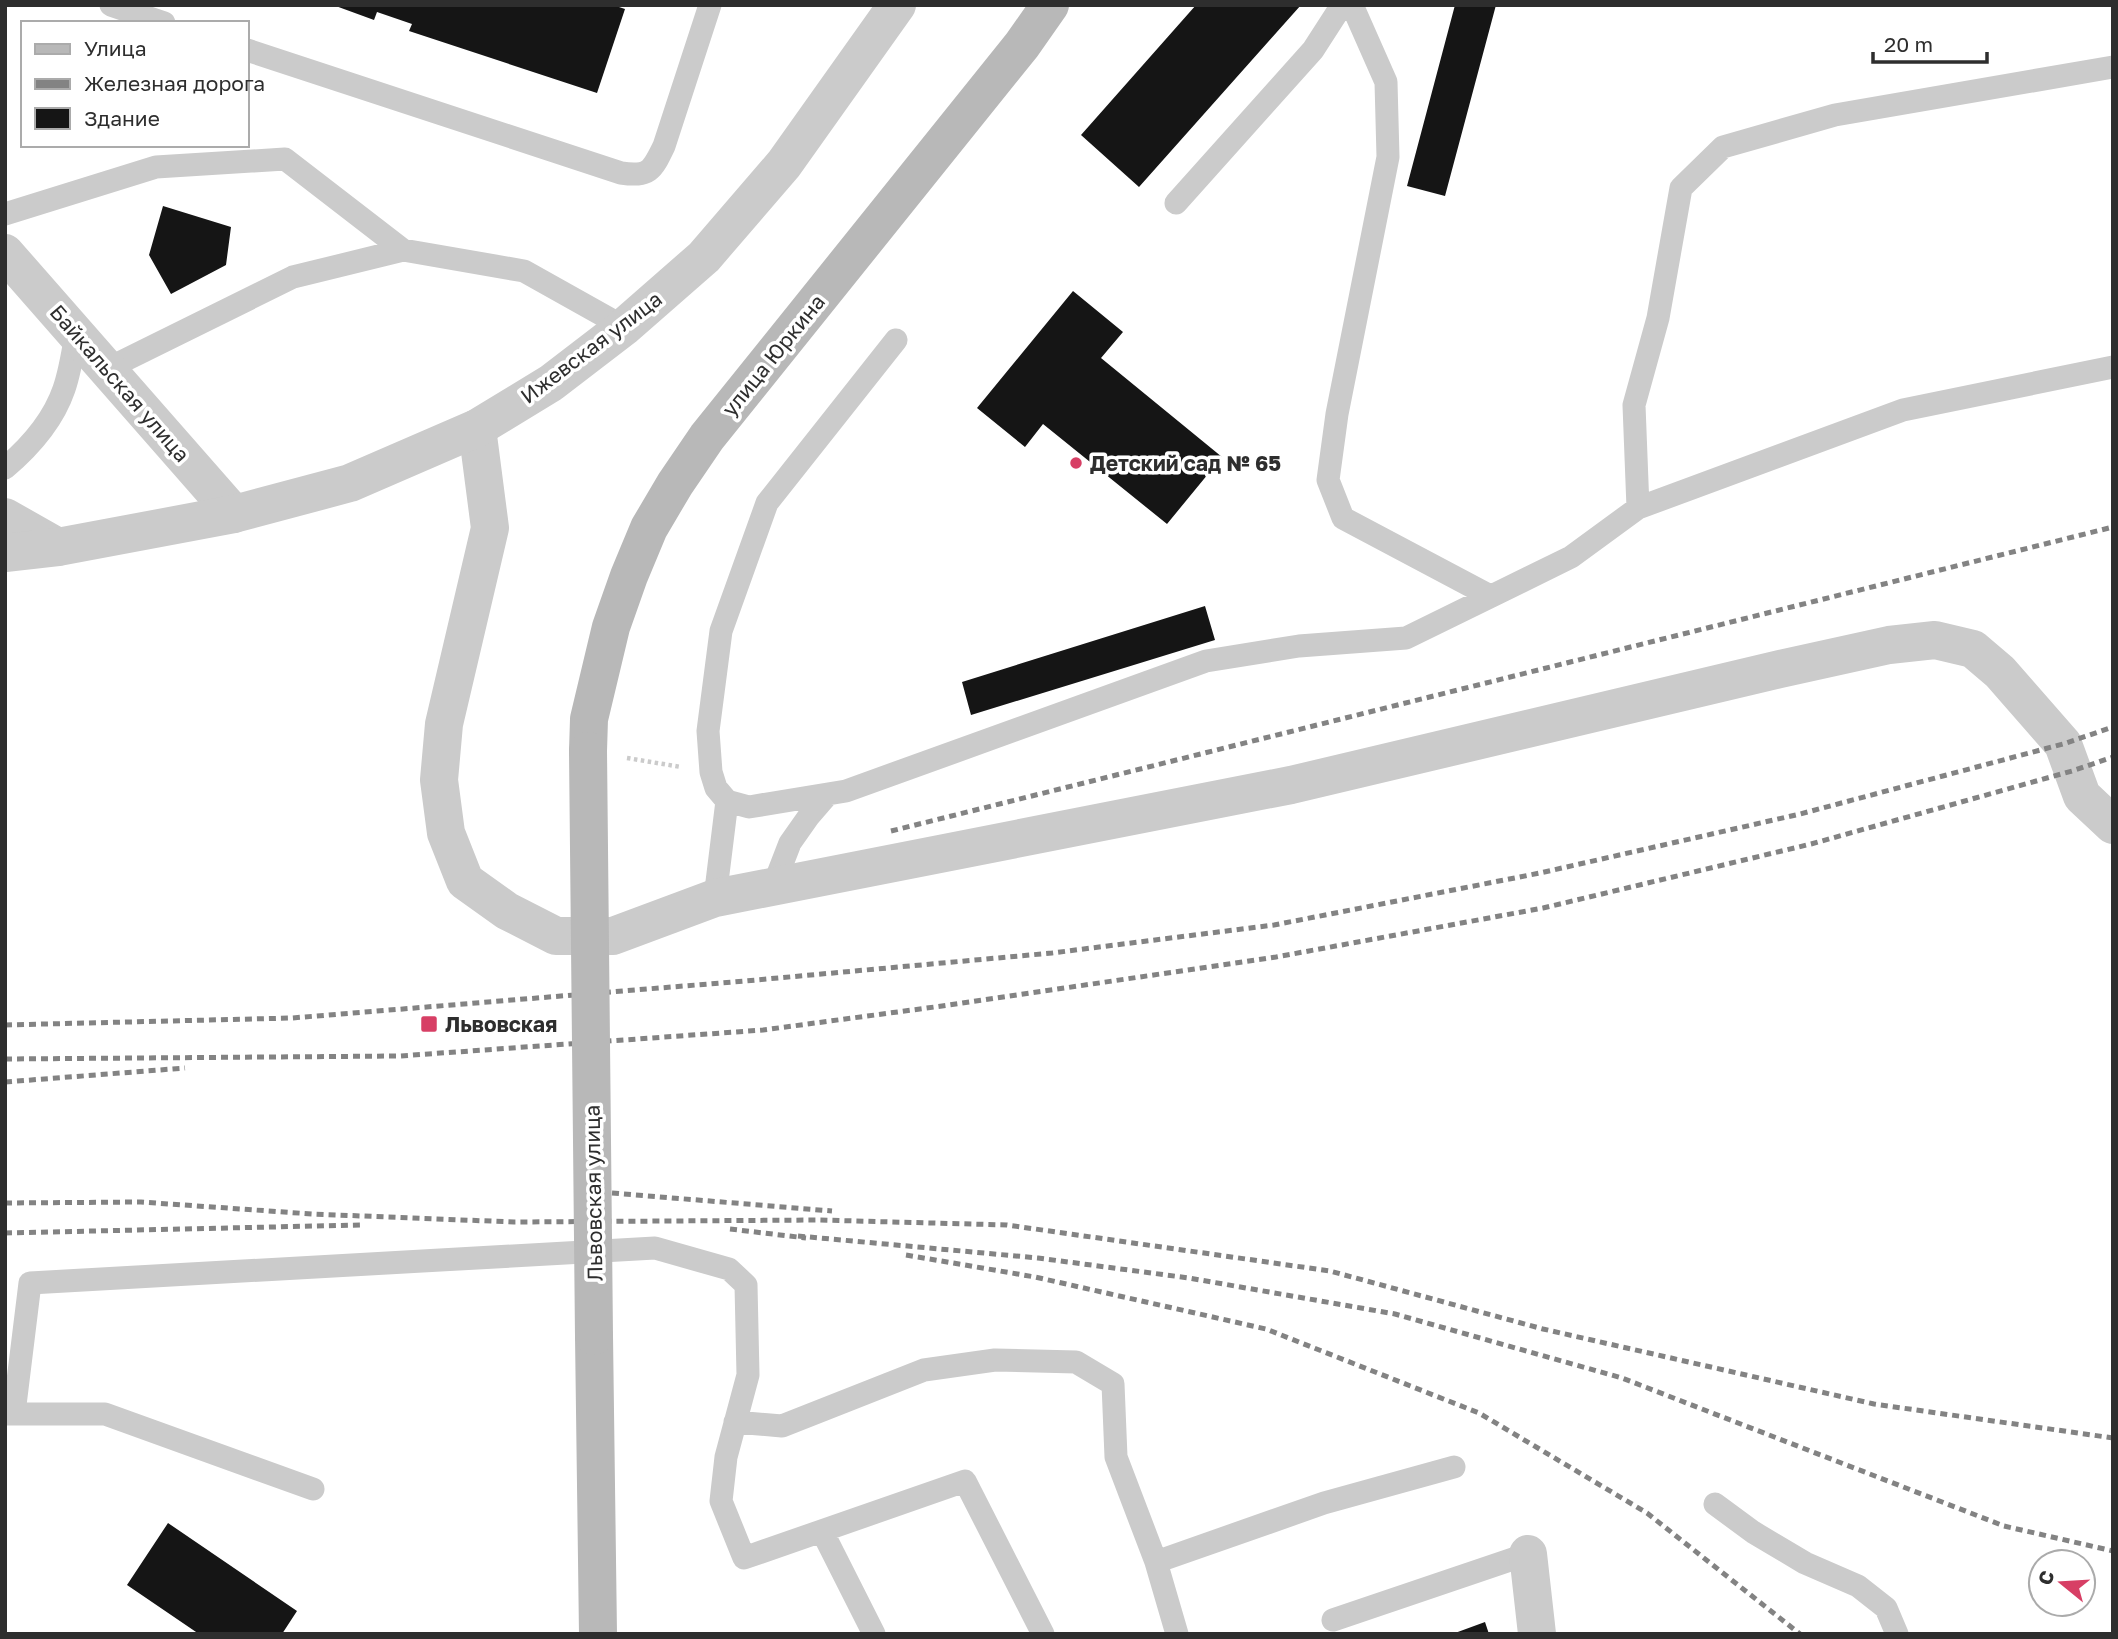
<svg xmlns="http://www.w3.org/2000/svg" width="2118" height="1639" viewBox="0 0 2118 1639" font-family="'Golos Text',sans-serif">
<rect width="100%" height="100%" fill="#fff"/>
<path fill="#151515" d="M333 5H613L625 9 597 93 409 31 412 24 377 12 374 20Z
M1196 5H1301L1139 187 1081 135Z
M1455 5H1496L1445 196 1407 186Z
M163 206 231 227 226 265 171 294 149 255Z
M1073 291 1123 332 1101 358 1222 457 1167 524 1043 424 1025 447 977 408Z
M1205 606 1215 640 971 715 962 682Z
M168 1523 297 1611 282 1634H199L127 1585Z
M1485 1622 1489 1634H1455V1633Z"/>
<g fill="none" stroke-linecap="round" stroke-linejoin="round">
<path stroke="#cbcbcb" stroke-width="4.5" stroke-dasharray="3.5 3.5" stroke-linecap="butt" d="M627 758 681 767"/>
<path stroke="#cbcbcb" stroke-width="23" d="M111 5 164 23
M1352 5 1386 82 1388 157 1337 414 1328 480 1343 518 1490 596
M247 50 621 173C649 177 652 171 664 146L710 5
M1176 203 1313 50 1342 5
M5 214 156 167 285 159 403 250 524 271 624 327
M896 340 767 503 721 631 708 731 711 772 716 788 727 801 749 807 846 791 1206 661 1299 646 1406 638 1571 557 1638 508 1634 405 1658 318 1681 188 1723 147 1835 115 2113 67
M107 369 293 277 403 250
M5 468C31 446 53 421 64 389 70 372 73 352 76 334
M1638 508 1903 410 2113 367
M773 887 790 843 809 816 828 794
M715 898 727 801
M14 1413 30 1283 655 1248 729 1269 746 1285 748 1375 726 1457 721 1501 744 1558 965 1481 1043 1634
M5 1414H105L313 1489
M735 1422 782 1426 924 1370 995 1360 1076 1362 1113 1384 1116 1457 1156 1562 1177 1634
M1715 1504 1753 1532 1805 1563 1858 1586 1886 1608 1897 1634
M822 1531 874 1634
M1156 1562 1324 1503 1454 1467
M1333 1620 1528 1554"/>
<path stroke="#cbcbcb" stroke-width="38" d="M5 253 234 514
M477 428 490 528 444 724 439 780 446 833 465 881 507 911 556 936H613L715 898 1291 785 1780 669 1889 645 1935 640 1973 649 2000 672 2063 744 2082 796 2113 825
M5 517 58 547
M1528 1554 1537 1634"/>
<path stroke="#cbcbcb" stroke-width="38" d="M5 553 58 547 234 514 350 483 477 428 551 383 624 327 704 257 784 164 897 5"/>
<path stroke="#b8b8b8" stroke-width="38" d="M588 751 589 719 611 627 629 576 649 528 675 484 707 437 1022 45 1050 5
M594 1336 598 1634"/>
<path stroke="#838383" stroke-width="5" stroke-dasharray="7 5" stroke-linecap="butt" d="M891 831 2113 527
M5 1025 292 1018 745 981 1052 953 1274 925 1540 873 1800 814 2063 744 2113 727
M5 1059 400 1056 763 1030 942 1006 1276 957 1543 908 1811 844 2072 771 2113 757
M5 1082 185 1068
M612 1193 832 1211
M5 1203 141 1202 312 1214 514 1222 819 1220 1007 1225 1330 1271 1543 1329 1874 1404 2113 1438
M730 1229 806 1238
M5 1233 360 1225
M798 1236 1038 1258 1189 1278 1395 1314 1622 1378 2004 1526 2113 1551
M906 1255 1035 1277 1266 1329 1479 1413 1647 1513 1800 1634"/>
<path stroke="#b8b8b8" stroke-width="38" d="M588 751 594 1336"/>
</g>
<g fill="#d73f65" stroke="#fff" stroke-width="2.5">
<circle cx="1076" cy="463" r="7"/>
<rect x="420" y="1015" width="18" height="18" rx="3.5"/>
</g>
<g text-anchor="middle" dominant-baseline="central" stroke-width="7" stroke-linejoin="round" paint-order="stroke">
<g font-size="21" fill="#2e2e2e" stroke="#fff">
<text transform="translate(591 347) rotate(-37)">Ижевская улица</text>
<text transform="translate(773 355) rotate(-51)">улица Юркина</text>
<text transform="translate(120 383) rotate(49)">Байкальская улица</text>
<text transform="translate(593 1193) rotate(-91)">Львовская улица</text>
</g>
<g font-size="21" font-weight="bold" fill="#2e2e2e" stroke="#fff" text-anchor="start">
<text x="1090" y="463">Детский сад № 65</text>
<text x="445" y="1024">Львовская</text>
</g>
</g>
<rect width="2118" height="1639" fill="none" stroke="#2e2e2e" stroke-width="14"/>
<rect x="21" y="21" width="228" height="126" fill="#ffffff" stroke="#ababab" stroke-width="2"/>
<rect x="35" y="44" width="35" height="10" fill="#b8b8b8" stroke="#ababab" stroke-width="2"/>
<text x="84" y="56" font-size="21" fill="#2e2e2e">Улица</text>
<rect x="35" y="79" width="35" height="10" fill="#838383" stroke="#ababab" stroke-width="2"/>
<text x="84" y="91" font-size="21" fill="#2e2e2e">Железная дорога</text>
<rect x="35" y="108" width="35" height="21" fill="#151515" stroke="#ababab" stroke-width="2"/>
<text x="84" y="126" font-size="21" fill="#2e2e2e">Здание</text>
<g transform="translate(2062 1583) rotate(288)"><circle r="33" fill="#ffffff" stroke="#ababab" stroke-width="2"/>
<path d="M0-5L12 26L0 18L-12 26Z" fill="#d73f65"/>
<text y="-10" font-size="19" font-weight="bold" text-anchor="middle" fill="#2e2e2e">С</text>
</g>
<path d="M1873 52v10h114v-10" fill="none" stroke="#2e2e2e" stroke-width="3.5"/>
<text x="1884" y="52" font-size="21" fill="#2e2e2e" stroke="#ffffff" stroke-width="5" paint-order="stroke">20 m</text>
</svg>
